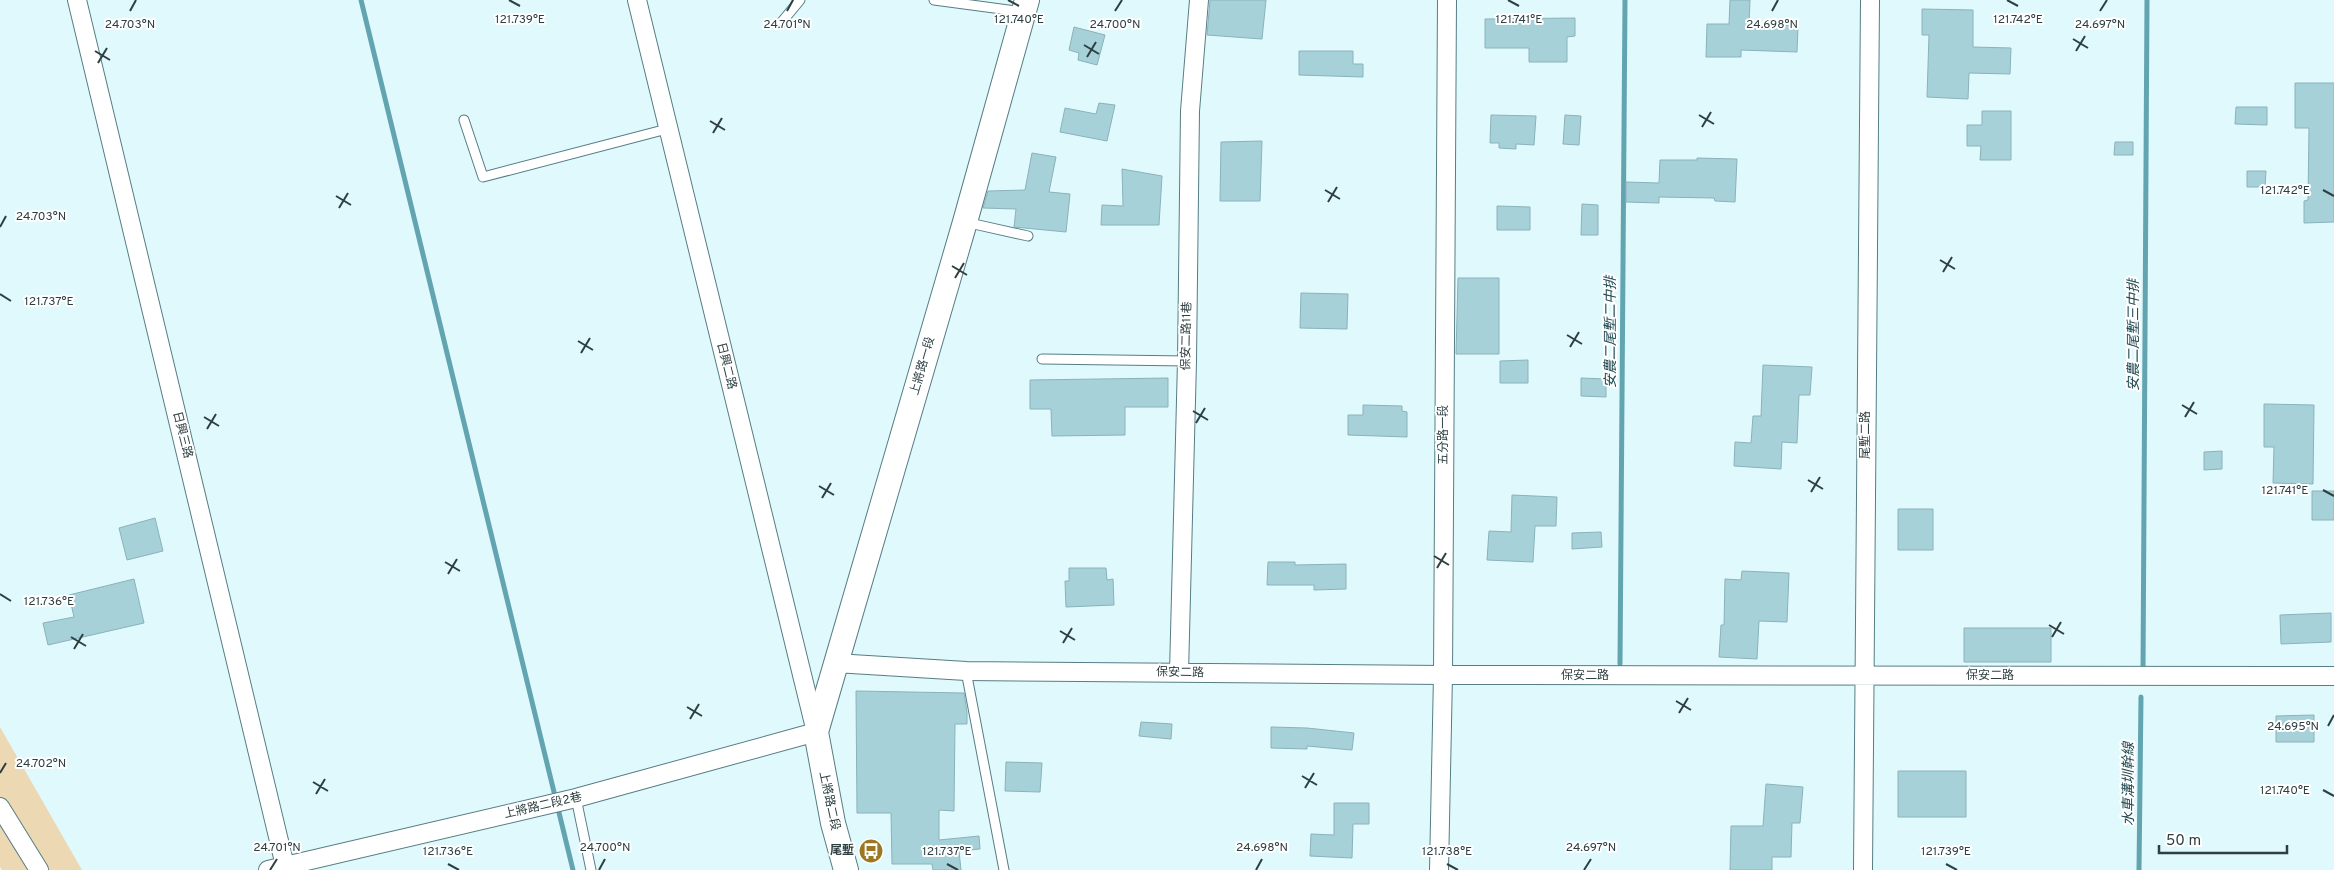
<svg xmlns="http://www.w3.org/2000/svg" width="2334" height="870" viewBox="0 0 2334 870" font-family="Overpass,'Noto Sans TC',sans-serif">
<rect width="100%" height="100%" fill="#e0f9fd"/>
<path fill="#ecd9b3" d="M0 727 82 870H2L0 867Z"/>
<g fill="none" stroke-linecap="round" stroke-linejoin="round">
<path stroke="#62a5b1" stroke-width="5" d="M361 0 573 870
M1620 664 1625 0
M2143 671 2147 0
M2139 870 2141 697"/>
</g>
<path fill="#a7d1d9" stroke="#8ab2ba" d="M1210 0H1266L1262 39 1207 35Z
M1730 0H1750L1749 24 1798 26 1797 52 1741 50V57H1706L1707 24H1729Z
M1922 9 1973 10V47L2011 48 2010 74 1969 73 1968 99 1927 97 1929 35H1922Z
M1575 18V36L1567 37V62H1529V48H1485V19Z
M1074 27 1105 35 1097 65 1078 60 1079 53 1069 50Z
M1299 51H1353V64H1363V77L1299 75Z
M2295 83H2334V222L2304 223V201L2308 200 2309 128H2295Z
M1099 103 1115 105 1107 141 1060 132 1065 108 1096 114Z
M2236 107H2267V125L2235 124Z
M1982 111H2011V160H1980L1981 146H1967V125H1982Z
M1491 115 1536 116 1534 145 1516 144V149L1499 148V143H1490Z
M1565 115 1581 116 1579 145 1563 144Z
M1262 141 1260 201H1220L1221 142Z
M2115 142H2133V155H2114Z
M1032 153 1056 157 1049 192 1070 194 1066 232 1014 227 1016 209 983 208 988 191 1025 190Z
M1697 158 1737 159 1735 202 1715 201 1714 198 1659 197V203L1626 202V182L1659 183 1660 160H1697Z
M1122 169 1162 176 1159 225H1101L1102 205 1123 206Z
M2247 171H2266L2265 187H2247Z
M1582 204 1598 205V235H1581Z
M1497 206 1530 207V230H1497Z
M1458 278H1499V354H1456Z
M1301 293 1348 294 1347 329 1300 328Z
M1528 360V383H1500V361Z
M1763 365 1812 367 1810 395H1799L1797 443 1782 442 1781 469 1734 466 1735 442 1751 443 1753 416H1761Z
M1168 378V407H1125V435L1052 436 1051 409H1030V380Z
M1581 378 1606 379V397L1581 396Z
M2264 404 2314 405 2313 484 2273 483 2274 447H2264Z
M1363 405 1402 406V411L1407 412V437L1348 435V415H1363Z
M2222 451V469L2204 470V452Z
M2312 491H2334V520H2312Z
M1512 495 1557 497 1556 526H1535L1533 562 1487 560 1489 531 1511 532Z
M1898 509H1933V550H1898Z
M155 518 163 551 127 560 119 528Z
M1601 532 1602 547 1572 549V533Z
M1268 562H1295V565L1346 564V589L1314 590V585H1267Z
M1069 568H1106L1107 580 1113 579 1114 605 1066 607 1065 581H1069Z
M1742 571 1789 573 1787 622 1759 621 1757 659 1719 657 1721 625H1724L1725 579 1741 580Z
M134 579 144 623 48 645 43 623 74 617 69 595Z
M2331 613V642L2281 644 2280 615Z
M1964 628H2051V662H1964Z
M856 691 964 693 967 712V724H955L954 811 939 810V840L979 836 980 849 959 851 961 870H933L932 864H892L891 813H857Z
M2314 715V742H2276V716Z
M1141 722 1172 724 1171 739 1139 736Z
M1271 727 1307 728 1354 733 1352 750 1307 746V749L1271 748Z
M1006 762 1042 763 1040 792 1005 791Z
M1898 771H1966V817H1898Z
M1766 784 1803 787 1800 823H1792L1791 857H1772V870H1730L1731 826H1763Z
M1334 803H1369V824H1353L1352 858 1310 856 1311 834 1334 835Z"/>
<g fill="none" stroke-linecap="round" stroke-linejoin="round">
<defs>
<path id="lane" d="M934 0 1024 12
M780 24 800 0
M464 120 483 177 667 129
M965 222 1028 236
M1042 359 1187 361
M966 671 1004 870
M576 798 591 870"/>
<path id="street" d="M77 0 286 870
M835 663 966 671 1443 675 2334 676
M1179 673 1187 361 1190 111 1199 0
M0 807 39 870
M268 870 576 798 816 732 637 0
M1439 870 1443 675 1447 0
M1863 870 1870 0"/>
<path id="secondary" d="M846 870 833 823 816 732 965 222 1027 0"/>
</defs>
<use href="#lane" stroke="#567d84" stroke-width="11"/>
<use href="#street" stroke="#567d84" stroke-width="20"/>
<use href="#secondary" stroke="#567d84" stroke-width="26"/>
<use href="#lane" stroke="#fff" stroke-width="9"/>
<use href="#street" stroke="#fff" stroke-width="18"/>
<use href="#secondary" stroke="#fff" stroke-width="24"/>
</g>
<path fill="none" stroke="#2e3f42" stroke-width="2" d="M509 0 520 6M1008 0 1019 6M1508 0 1519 6M2007 0 2018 6M130 11 136 0M787 11 793 0M1115 11 1122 0M1772 11 1778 0M2100 11 2107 0M2073 39 2088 48M1084 45 1099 54M95 51 110 60M2076 51 2085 36M1087 57 1096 42M98 63 107 48M1699 115 1714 124M710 121 725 130M1702 127 1711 112M713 133 722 118M1325 190 1340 199M2323 190 2334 196M336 196 351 205M1328 202 1337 187M339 208 348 193M0 227 6 216M1940 260 1955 269M952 266 967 275M1943 272 1952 257M955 278 964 263M0 294 11 301M1567 335 1582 344M578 341 593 350M1570 347 1579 332M581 353 590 338M2182 405 2197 414M1193 411 1208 420M204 417 219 426M2185 417 2194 402M1196 423 1205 408M207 429 216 414M1808 480 1823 489M819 486 834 495M2323 490 2334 496M1811 492 1820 477M822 498 831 483M1434 556 1449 565M445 562 460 571M1437 568 1446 553M448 574 457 559M0 594 11 601M2049 625 2064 634M1060 631 1075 640M71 637 86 646M2052 637 2061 622M1063 643 1072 628M74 649 83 634M1676 701 1691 710M687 707 702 716M1679 713 1688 698M690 719 699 704M2328 726 2334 715M0 773 6 763M1302 776 1317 785M313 782 328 791M1305 788 1314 773M2323 790 2334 796M316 794 325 779M448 864 459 870M947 864 958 870M1447 864 1458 870M1946 864 1957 870M270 870 277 859M599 870 605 859M1256 870 1262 859M1584 870 1591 859"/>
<defs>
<symbol id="bus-disc" viewBox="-11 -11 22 22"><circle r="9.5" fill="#9c7823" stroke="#fff"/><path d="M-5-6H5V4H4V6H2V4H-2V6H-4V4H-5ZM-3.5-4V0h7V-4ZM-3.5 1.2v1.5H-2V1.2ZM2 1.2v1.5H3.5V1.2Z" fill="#fff"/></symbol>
</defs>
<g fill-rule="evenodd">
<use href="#bus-disc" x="857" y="837" width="28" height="28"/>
</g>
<g text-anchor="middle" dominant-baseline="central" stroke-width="4" stroke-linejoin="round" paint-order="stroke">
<g font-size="12" fill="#2e3f42" stroke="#fff">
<text transform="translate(1187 336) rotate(-89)">保安二路11巷</text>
<text transform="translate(726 366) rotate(76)">日興二路</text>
<text transform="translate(923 366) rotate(-74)">上將路一段</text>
<text transform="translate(182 435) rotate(76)">日興三路</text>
<text transform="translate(1444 435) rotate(-90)">五分路一段</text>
<text transform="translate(1866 435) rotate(-90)">尾塹二路</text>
<text transform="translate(1180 673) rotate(1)">保安二路</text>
<text x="1585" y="676">保安二路</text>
<text x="1990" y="676">保安二路</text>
<text transform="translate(829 801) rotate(78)">上將路二段</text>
<text transform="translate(543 806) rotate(-13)">上將路二段2巷</text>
</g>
<g font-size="12" font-weight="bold" fill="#2e3f42" stroke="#fff" text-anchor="end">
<text x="854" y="851">尾塹</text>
</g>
<g font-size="14" font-style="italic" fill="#224b52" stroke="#fff">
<text transform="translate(1611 332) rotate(-90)">安農二尾塹二中排</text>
<text transform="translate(2134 335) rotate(-90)">安農二尾塹三中排</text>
<text transform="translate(2129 784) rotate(-90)">水車溝圳幹線</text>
</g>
</g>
<g font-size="12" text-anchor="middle" fill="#2e3f42" stroke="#fff" stroke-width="4" stroke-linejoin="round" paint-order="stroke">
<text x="520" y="23">121.739°E</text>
<text x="1019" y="23">121.740°E</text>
<text x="1519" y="23">121.741°E</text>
<text x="2018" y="23">121.742°E</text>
<text x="130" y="28">24.703°N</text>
<text x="787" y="28">24.701°N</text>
<text x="1115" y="28">24.700°N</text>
<text x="1772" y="28">24.698°N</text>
<text x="2100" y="28">24.697°N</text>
<text x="2285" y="194">121.742°E</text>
<text x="41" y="220">24.703°N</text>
<text x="49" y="305">121.737°E</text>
<text x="2285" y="494">121.741°E</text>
<text x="49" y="605">121.736°E</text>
<text x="2293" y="730">24.695°N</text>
<text x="41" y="767">24.702°N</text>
<text x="2285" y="794">121.740°E</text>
<text x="277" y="851">24.701°N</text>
<text x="605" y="851">24.700°N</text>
<text x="1262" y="851">24.698°N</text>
<text x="1591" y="851">24.697°N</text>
<text x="448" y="855">121.736°E</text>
<text x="947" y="855">121.737°E</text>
<text x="1447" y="855">121.738°E</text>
<text x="1946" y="855">121.739°E</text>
</g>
<path d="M2159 845v8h128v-8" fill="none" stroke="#2e3f42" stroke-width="2.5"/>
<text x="2166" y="845" font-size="15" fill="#2e3f42" stroke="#ffffff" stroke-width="4" paint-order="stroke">50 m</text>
</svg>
